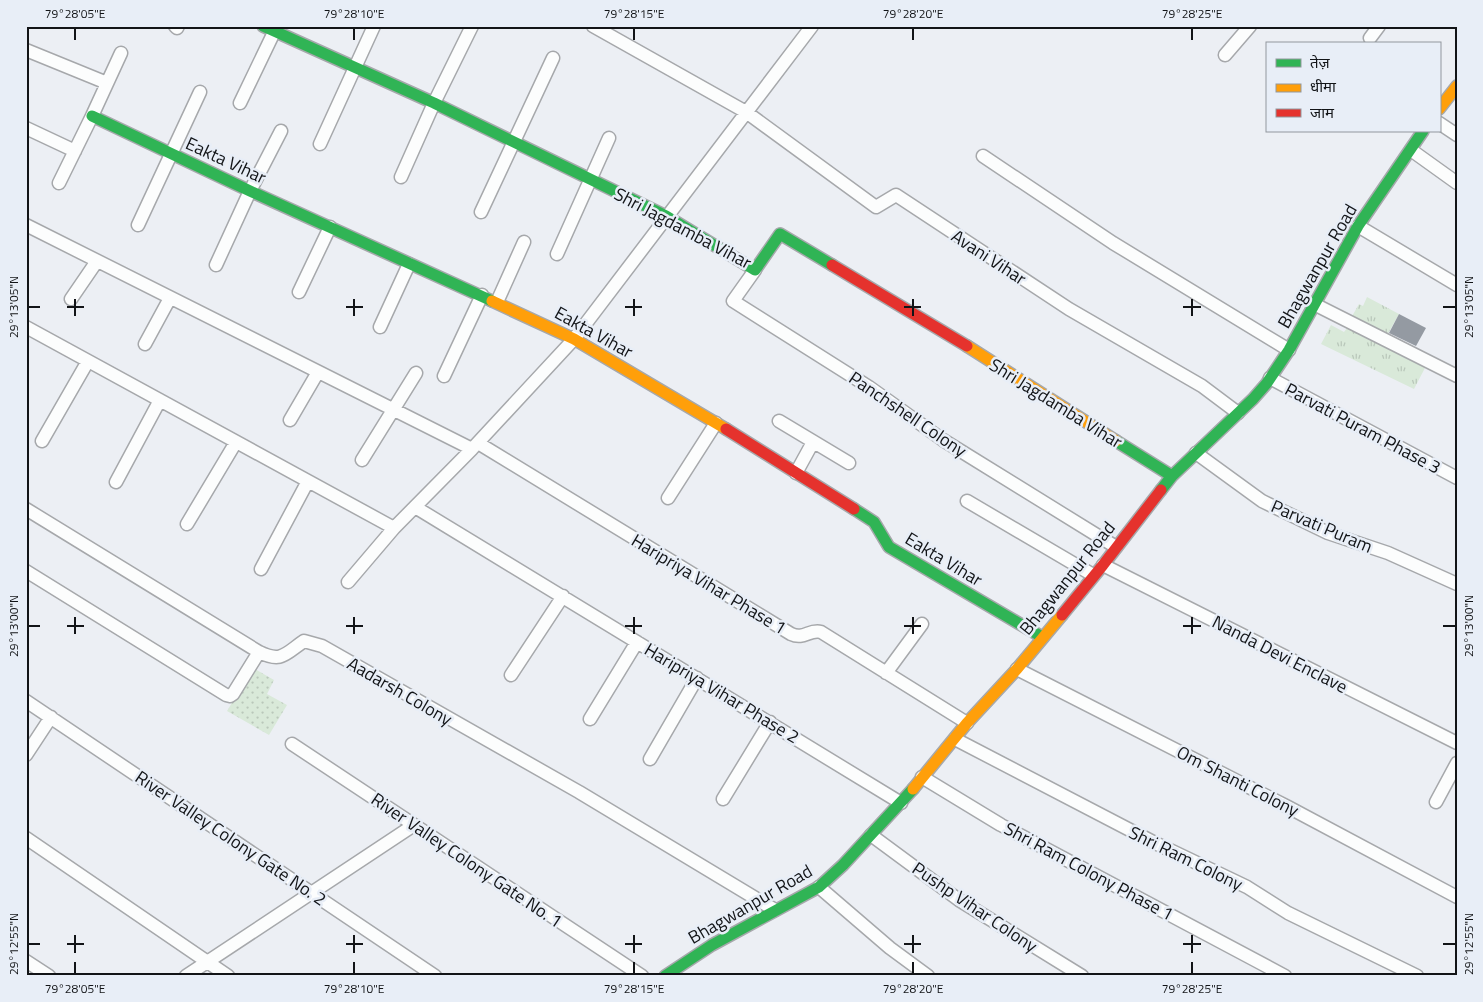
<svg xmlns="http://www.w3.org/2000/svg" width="1483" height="1002" viewBox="0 0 1483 1002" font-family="'Titillium Web','Noto Sans Devanagari',sans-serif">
<defs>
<pattern id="grass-tufts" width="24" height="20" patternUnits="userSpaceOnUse" patternTransform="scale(1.25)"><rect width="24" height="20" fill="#d9e9d9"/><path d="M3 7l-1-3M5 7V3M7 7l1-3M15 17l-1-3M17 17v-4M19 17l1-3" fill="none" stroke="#b9c7ba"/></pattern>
<pattern id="park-dots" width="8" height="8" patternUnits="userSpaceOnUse" patternTransform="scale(1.25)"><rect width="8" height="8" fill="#d9e9d9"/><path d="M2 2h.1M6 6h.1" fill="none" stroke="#b9c7ba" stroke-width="1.8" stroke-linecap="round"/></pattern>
</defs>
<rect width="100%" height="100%" fill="#eceff4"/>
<path fill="url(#grass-tufts)" d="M1367 297 1399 314 1386 337 1351 318 1359 304 1363 306Z
M1331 325 1344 332 1347 328 1426 366 1414 389 1321 344Z"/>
<path fill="url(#park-dots)" d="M253 668 274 680 267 694 287 705 269 735 227 711Z"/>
<path fill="#949aa2" d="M1399 314 1426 328 1416 346 1389 333Z"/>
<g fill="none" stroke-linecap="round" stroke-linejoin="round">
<defs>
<path id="street" d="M175 26 177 28 178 26
M593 26 746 112 876 207 896 195 1069 309 1202 386 1238 413
M1370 38 1379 26
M26 50 107 83
M1225 55 1250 26
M240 103 277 26
M1439 123 1457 135
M26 128 75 151
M320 144 374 26
M1411 150 1457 183
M983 156 1113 243 1289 350
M401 177 434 103 472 26
M59 183 92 116 121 53
M481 212 553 58
M26 225 472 449
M138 225 200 92
M1358 226 1457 285
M557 254 609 138
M216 265 250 191 281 131
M755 270 733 301 869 387 943 440 1116 547
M299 292 330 227
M71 299 97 261
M497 302 524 242
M1314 304 1457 376
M26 327 394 528
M380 327 409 264
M145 344 170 298
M444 376 482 295
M1270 378 1457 478
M290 420 318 372
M779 421 849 463
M42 441 88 361
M478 443 791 634C804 640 809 629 821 632L967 723
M1196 453 1262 501 1291 515 1328 533 1388 553 1457 584
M362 460 416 373
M796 473 813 442
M116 482 160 400
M668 498 716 423
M967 501 1093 575
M415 507 901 803
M26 509 259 652C282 663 285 654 304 641L322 646 579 792 775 910
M187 524 236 442
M1103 565 1457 743
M261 569 308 481
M26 571 226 695 230 696 233 694 259 652
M348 582 394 528 472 449 574 339 812 26
M1017 669 1288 807 1457 897
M886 673 922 624
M511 675 563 596
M26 701 435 976
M590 719 637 642
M955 739 1153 842 1247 887 1288 913 1417 976
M292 744 642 976
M26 755 51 717
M650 759 697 678
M922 777 1001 825 1285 976
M723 799 770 722
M1436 802 1457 763
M871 835 959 900 1082 976
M26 838 228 976
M819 887 890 948 928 976
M26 961 49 976
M186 976 414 825"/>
<path id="fast" d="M263 26 434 103 666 216 755 270 780 234 832 265
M92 116 250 191 492 301
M1116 441 1172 476
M1161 490 1172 476 1253 399 1267 383 1289 350 1358 226 1423 131
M854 509 874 522 889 547 1042 637
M665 976 712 945 819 887 843 865 913 789"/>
<path id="slow" d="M1439 109 1457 86
M492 301 574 339 726 429
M967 346 1116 441
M913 789 967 723 1017 669 1062 615"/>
<path id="jam" d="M832 265 967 346
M726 429 854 509
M1062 615 1103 565 1161 490"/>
</defs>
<use href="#street" stroke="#a6a8ab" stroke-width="15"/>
<use href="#fast" stroke="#a6a8ab" stroke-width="14"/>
<use href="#slow" stroke="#a6a8ab" stroke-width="14"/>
<use href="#jam" stroke="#a6a8ab" stroke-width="14"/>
<use href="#street" stroke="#fcfdfd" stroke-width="12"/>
<use href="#fast" stroke="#30b455" stroke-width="11"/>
<use href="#slow" stroke="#ff9f0a" stroke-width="11"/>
<use href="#jam" stroke="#e5322d" stroke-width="11"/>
</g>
<path fill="none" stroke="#121417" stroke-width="2" d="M75 28V40M354 28V40M634 28V40M913 28V40M1192 28V40M75 299V316M354 299V316M634 299V316M913 299V316M1192 299V316M28 307H40M67 307H84M346 307H363M625 307H642M904 307H921M1183 307H1201M1443 307H1456M75 617V634M354 617V634M634 617V634M913 617V634M1192 617V634M28 626H40M67 626H84M346 626H363M625 626H642M904 626H921M1183 626H1201M1443 626H1456M75 935V953M354 935V953M634 935V953M913 935V953M1192 935V953M28 944H40M67 944H84M346 944H363M625 944H642M904 944H921M1183 944H1201M1443 944H1456M75 962V974M354 962V974M634 962V974M913 962V974M1192 962V974"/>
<g text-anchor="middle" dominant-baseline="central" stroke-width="5" stroke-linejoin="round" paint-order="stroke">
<g font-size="18" fill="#121417" stroke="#e8eef7">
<text transform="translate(226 160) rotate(25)">Eakta Vihar</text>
<text transform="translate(683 228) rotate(28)">Shri Jagdamba Vihar</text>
<text transform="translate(989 257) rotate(33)">Avani Vihar</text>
<text transform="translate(1317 266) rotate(-60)">Bhagwanpur Road</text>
<text transform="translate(594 332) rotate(29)">Eakta Vihar</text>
<text transform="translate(1056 403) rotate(32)">Shri Jagdamba Vihar</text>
<text transform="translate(908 414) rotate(34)">Panchshell Colony</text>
<text transform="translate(1363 428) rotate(28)">Parvati Puram Phase 3</text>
<text transform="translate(1322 526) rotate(23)">Parvati Puram</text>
<text transform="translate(944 559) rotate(31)">Eakta Vihar</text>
<text transform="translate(1067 578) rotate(-51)">Bhagwanpur Road</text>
<text transform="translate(709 584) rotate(31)">Haripriya Vihar Phase 1</text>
<text transform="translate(1280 654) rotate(27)">Nanda Devi Enclave</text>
<text transform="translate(400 691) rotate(30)">Aadarsh Colony</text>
<text transform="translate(722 693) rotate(31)">Haripriya Vihar Phase 2</text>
<text transform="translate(1238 781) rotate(27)">Om Shanti Colony</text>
<text transform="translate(231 838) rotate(34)">River Valley Colony Gate No. 2</text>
<text transform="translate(1186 858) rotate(26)">Shri Ram Colony</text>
<text transform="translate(467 860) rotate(34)">River Valley Colony Gate No. 1</text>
<text transform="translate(1089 871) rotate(28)">Shri Ram Colony Phase 1</text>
<text transform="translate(750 904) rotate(-30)">Bhagwanpur Road</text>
<text transform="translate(975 907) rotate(34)">Pushp Vihar Colony</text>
</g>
</g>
<rect width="1483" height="1002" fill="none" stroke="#e8eef7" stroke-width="55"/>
<rect x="1266" y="42" width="175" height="90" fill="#e8eef7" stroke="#92979d"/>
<rect x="1276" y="59" width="25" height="8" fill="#30b455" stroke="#92979d"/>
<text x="1310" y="68" font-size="15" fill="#121417">तेज़</text>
<rect x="1276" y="84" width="25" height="8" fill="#ff9f0a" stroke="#92979d"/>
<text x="1310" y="92" font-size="15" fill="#121417">धीमा</text>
<rect x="1276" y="109" width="25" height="8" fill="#e5322d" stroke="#92979d"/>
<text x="1310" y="118" font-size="15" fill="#121417">जाम</text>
<rect x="28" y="28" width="1428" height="946" fill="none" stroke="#121417" stroke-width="2"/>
<g font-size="12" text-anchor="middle" fill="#121417">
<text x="75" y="18">79°28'05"E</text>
<text x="354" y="18">79°28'10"E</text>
<text x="634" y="18">79°28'15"E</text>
<text x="913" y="18">79°28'20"E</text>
<text x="1192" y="18">79°28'25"E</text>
<text transform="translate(14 307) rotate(-90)" y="4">29°13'05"N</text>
<text transform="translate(1469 307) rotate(-90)" y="4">29°13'05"N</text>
<text transform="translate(14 626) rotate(-90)" y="4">29°13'00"N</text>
<text transform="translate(1469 626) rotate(-90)" y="4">29°13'00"N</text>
<text transform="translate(14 944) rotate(-90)" y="4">29°12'55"N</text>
<text transform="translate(1469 944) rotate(-90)" y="4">29°12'55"N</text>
<text x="75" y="993">79°28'05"E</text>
<text x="354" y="993">79°28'10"E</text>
<text x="634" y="993">79°28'15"E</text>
<text x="913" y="993">79°28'20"E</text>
<text x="1192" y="993">79°28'25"E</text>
</g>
</svg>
